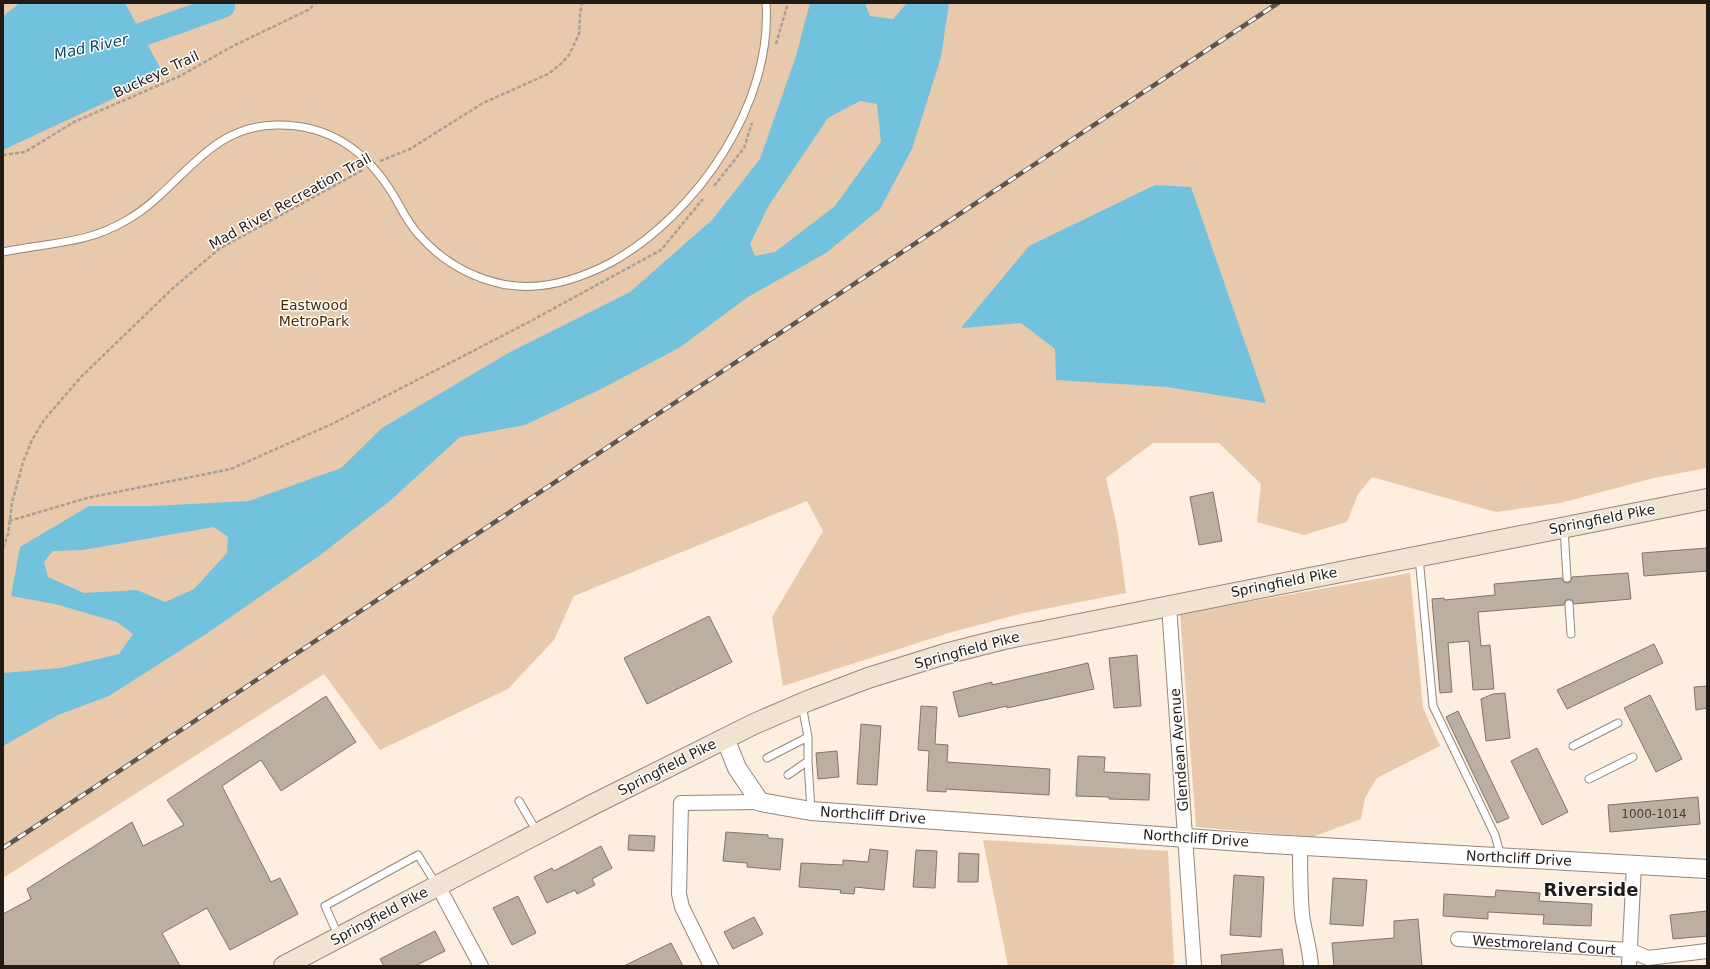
<svg xmlns="http://www.w3.org/2000/svg" width="1710" height="969" viewBox="0 0 1710 969" font-family="'DejaVu Sans',sans-serif">
<rect width="100%" height="100%" fill="#fdeee0"/>
<path fill="#e8c9ac" d="M3 3H1707V468L1654 478 1560 503 1496 512 1372 477 1358 494 1347 522 1304 535 1257 522 1261 484 1219 443H1153L1106 478 1117 527 1126 593 1024 613 952 632 783 686 772 617 823 531 807 501 574 596 554 640 508 689 380 750 324 674 3 878Z
M1410 573 1423 708 1440 746 1377 778 1365 798 1361 819 1312 837 1196 827 1180 614Z
M983 840 1168 851 1174 963 1170 966H1008Z"/>
<path fill="#73c2dd" fill-rule="evenodd" d="M20 3H125L164 75 3 150V16Z
M810 3H865L870 16 893 19 907 3H949L941 57 912 149 880 209 826 253 748 297 679 348 601 389 525 425 460 437 391 500 319 556 206 634 109 696 58 715 3 746V673L60 668 119 654 133 634 117 622 55 604 11 596 20 547 89 506H152L249 501 341 468 382 428 510 352 630 292 712 220 760 159 796 56ZM860 101 877 104 881 142 835 206 775 252 755 256 750 244 769 205 828 118ZM214 527 228 537 227 553 194 589 165 602 137 590 84 593 48 577 44 562 53 551 83 550Z
M1155 185 1191 187 1266 403 1167 387 1056 380 1055 349 1021 323 961 328 1029 246Z"/>
<g fill="none" stroke-linecap="round" stroke-linejoin="round">
<path stroke="#73c2dd" stroke-width="24" d="M112 45 223 6"/>
</g>
<path fill="#bcaea1" stroke="#817468" d="M1213 492 1222 541 1199 545 1190 497Z
M1707 548V571L1644 576 1642 553Z
M1628 573 1631 599 1574 604 1572 600 1568 599 1565 601 1564 605 1478 612 1481 646 1490 645 1494 689 1473 690 1469 641 1448 643 1452 692 1440 693 1432 599 1444 598 1445 600 1495 595 1494 584 1562 578 1564 582 1568 583 1571 581 1572 577Z
M709 616 732 662 647 704 624 658Z
M1654 644 1663 663 1567 709 1557 690Z
M1137 655 1141 706 1114 708 1109 658Z
M1088 663 1094 689 1007 708V706L959 717 953 692 992 682V685Z
M1707 686V708L1696 710 1694 687Z
M1505 693 1510 738 1486 741 1481 699 1493 694Z
M1650 695 1682 759 1656 772 1624 708Z
M326 696 356 742 281 791 261 760 222 786 271 882 280 878 298 914 230 950 207 908 162 933 180 966H3V914L31 899 27 889 132 822 143 846 184 825 167 800Z
M921 706 937 707 935 744 948 745 947 762 1050 769 1049 795 946 789V792L927 791 929 751 918 750Z
M1458 711 1509 818 1497 823 1446 717Z
M861 724 881 726 877 785 857 784Z
M1537 748 1568 812 1542 825 1511 761Z
M837 751 839 777 818 779 816 753Z
M1078 756 1105 757 1104 772 1150 774 1149 800 1109 799V797L1076 796Z
M1698 797 1700 824 1610 832 1608 805Z
M726 832 768 835V838L783 839 780 870 747 867V863L723 861Z
M629 835 655 836 654 851 628 850Z
M601 846 612 868 592 879 595 885 577 894 575 890 547 903 534 877 552 868 554 871Z
M870 849 888 851 884 890 855 887 854 894 840 893 841 890 799 887 801 863 843 865V860L868 862Z
M916 850 937 851 935 888 913 887Z
M959 853 979 854 978 882H958Z
M1234 875 1264 877 1261 937 1230 935Z
M1333 878 1367 880 1363 926 1330 924Z
M1496 890 1540 893 1539 901 1592 904 1591 926 1543 924 1544 915 1488 912V919L1443 916 1444 894 1495 897Z
M518 896 536 933 512 945 493 908Z
M1707 911V936L1673 939 1670 915Z
M754 917 763 934 733 949 724 932Z
M1418 919 1422 966H1334L1332 943 1394 938V921Z
M435 931 445 951 415 966H384L380 959Z
M671 943 683 966H624Z
M1282 949 1284 966H1222L1221 955Z"/>
<g fill="none" stroke-linecap="round" stroke-linejoin="round">
<defs>
<path id="service" d="M3 252C49 242 85 245 127 220 181 189 206 126 276 125 330 124 367 151 394 196 402 210 408 223 419 235 441 260 470 277 502 284 541 292 578 280 612 262 697 214 773 104 766 3
M1564 528 1567 578
M1419 557 1433 706 1495 835 1501 857
M1569 604 1571 634
M808 737V761
M1573 746 1618 723
M767 758 808 737 802 705
M788 775 808 761 811 811
M1589 779 1633 757
M519 801 537 832
M338 935 325 906 418 855 436 884"/>
<path id="minor" d="M1169 605 1194 966
M1300 844C1300 867 1300 891 1302 914 1304 931 1310 948 1311 966
M438 886 481 966
M1458 939 1629 950 1648 958 1707 951
M711 966 682 907 679 894 681 803 760 802
M1629 966 1634 865"/>
<path id="tertiary" d="M725 738 737 768 760 802 811 811 1270 844 1707 869"/>
<path id="secondary" d="M284 966 592 805 754 724 810 700 868 678 945 654 1004 639 1707 499"/>
</defs>
<use href="#service" stroke="#94867a" stroke-width="9"/>
<use href="#minor" stroke="#94867a" stroke-width="16"/>
<use href="#tertiary" stroke="#94867a" stroke-width="20"/>
<use href="#secondary" stroke="#94867a" stroke-width="22"/>
<path stroke="#a99e94" stroke-width="2.5" stroke-dasharray="4 2" stroke-linecap="butt" d="M776 44 788 3
M3 155 25 152 74 122 180 76 233 46 308 10 316 3
M380 161 410 149 483 103 548 74 562 63 569 55 579 34 580 14 582 3
M714 186 744 148 752 123
M9 521 87 498 231 469 332 424 527 323 661 250 703 199
M3 548 8 534 12 503 23 462 32 440 44 420 81 377 172 289 219 249 363 170"/>
<use href="#service" stroke="#fff" stroke-width="7"/>
<use href="#minor" stroke="#fff" stroke-width="14"/>
<use href="#tertiary" stroke="#fff" stroke-width="18"/>
<use href="#secondary" stroke="#f1e2d2" stroke-width="20"/>
<defs>
<path id="rail" d="M3 848 1278 3"/>
</defs>
<use href="#rail" stroke="#5d554e" stroke-width="4.5"/>
<use href="#rail" stroke="#fefefe" stroke-width="3" stroke-dasharray="9" stroke-linecap="butt"/>
</g>
<g text-anchor="middle" dominant-baseline="central" stroke-width="3" stroke-linejoin="round" paint-order="stroke">
<g font-size="12" fill="#474039">
<text x="1654" y="814">1000-1014</text>
</g>
<g font-size="14" fill="#201b16" stroke="#fefefe">
<text transform="translate(156 74) rotate(-25)">Buckeye Trail</text>
<text transform="translate(290 201) rotate(-29)">Mad River Recreation Trail</text>
<text transform="translate(1602 519) rotate(-11)">Springfield Pike</text>
<text transform="translate(1284 582) rotate(-11)">Springfield Pike</text>
<text transform="translate(967 650) rotate(-15)">Springfield Pike</text>
<text transform="translate(1179 750) rotate(-94)">Glendean Avenue</text>
<text transform="translate(667 767) rotate(-27)">Springfield Pike</text>
<text transform="translate(873 815) rotate(4)">Northcliff Drive</text>
<text transform="translate(1196 838) rotate(4)">Northcliff Drive</text>
<text transform="translate(1519 858) rotate(3)">Northcliff Drive</text>
<text transform="translate(379 916) rotate(-28)">Springfield Pike</text>
<text transform="translate(1544 945) rotate(4)">Westmoreland Court</text>
</g>
<g font-size="14" fill="#4b2a02" stroke="#fefefe">
<text x="314" y="305">Eastwood<tspan x="314" dy="16">MetroPark</tspan></text>
</g>
<g font-size="15" font-style="italic" fill="#044c5f" stroke="#fefefe">
<text transform="translate(91 47) rotate(-12)">Mad River</text>
</g>
<g font-size="18" font-weight="bold" fill="#201b16" stroke="#fefefe">
<text x="1591" y="889">Riverside</text>
</g>
</g>
<rect width="1710" height="969" fill="none" stroke="#201b16" stroke-width="8"/>
</svg>
